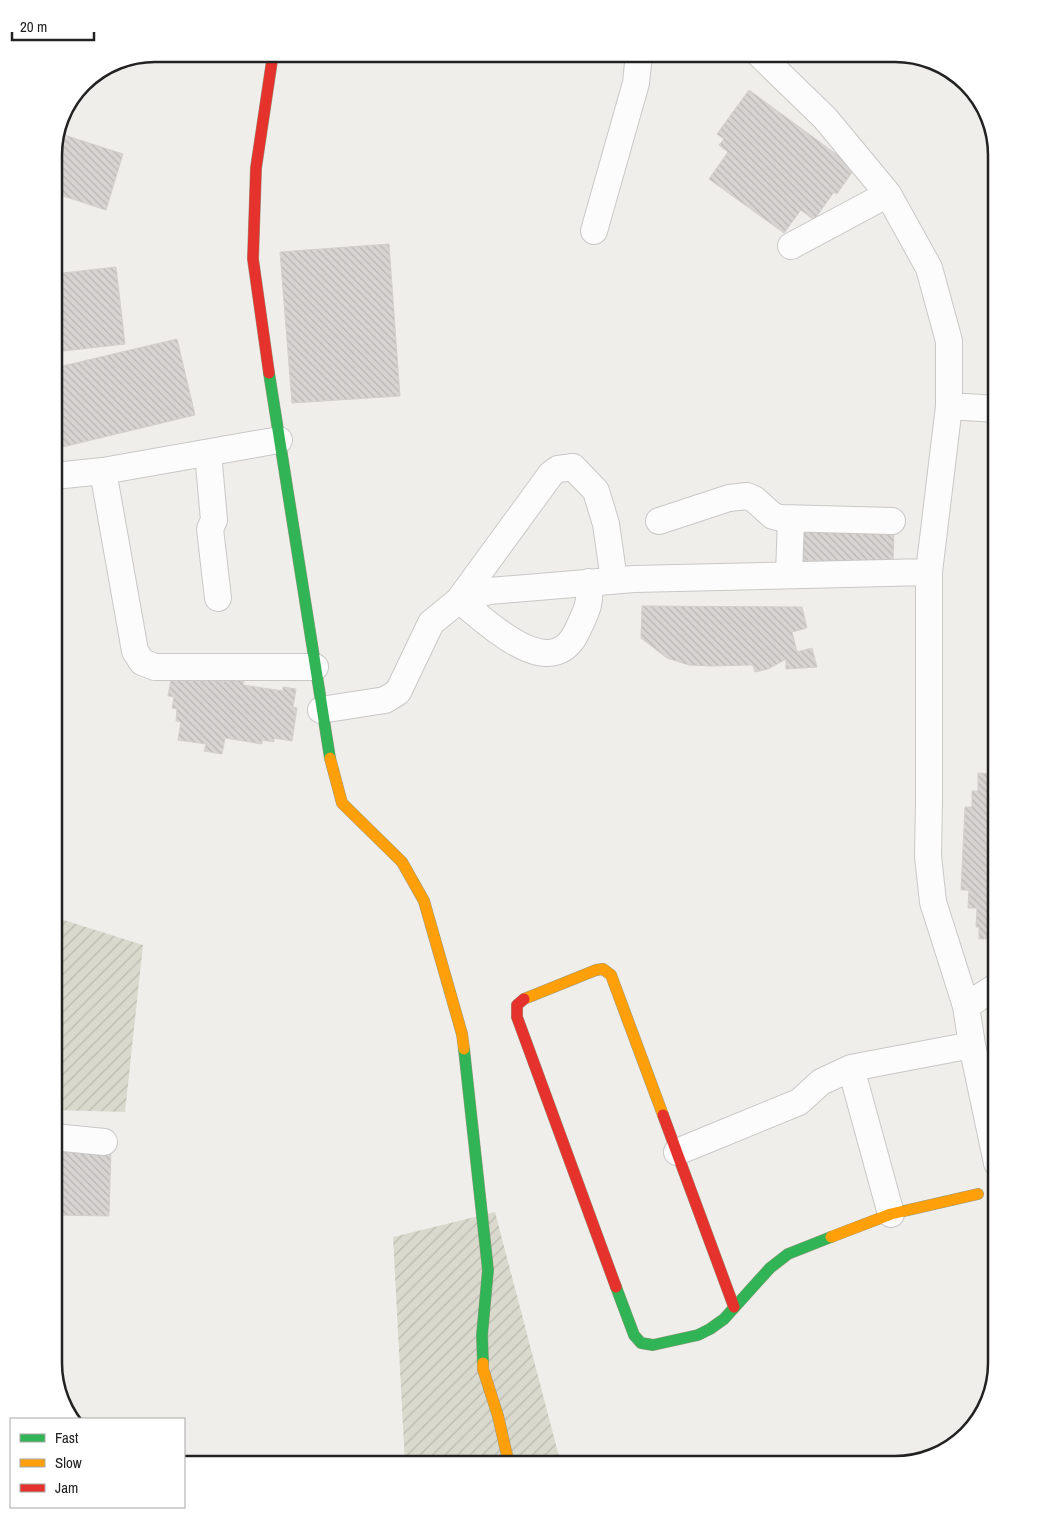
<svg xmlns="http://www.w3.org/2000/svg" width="1051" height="1518" viewBox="0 0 1051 1518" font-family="'Archivo Narrow',sans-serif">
<defs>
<pattern id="construction-furrows" width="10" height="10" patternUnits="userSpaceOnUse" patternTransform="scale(1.25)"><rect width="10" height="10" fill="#d9d9cd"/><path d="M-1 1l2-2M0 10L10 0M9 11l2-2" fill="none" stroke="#babab0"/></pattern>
<pattern id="building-back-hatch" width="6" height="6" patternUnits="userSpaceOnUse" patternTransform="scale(1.25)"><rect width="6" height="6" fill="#d7d4d2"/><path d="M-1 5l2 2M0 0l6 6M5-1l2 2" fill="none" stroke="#b8b6b4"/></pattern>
</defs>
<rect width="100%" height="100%" fill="#f0eeeb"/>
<path fill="url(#construction-furrows)" d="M54 917 143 945 125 1112 54 1110Z
M495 1212 561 1464H405L393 1237Z"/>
<path fill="url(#building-back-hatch)" stroke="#d3d0cc" d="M749 90 855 168 837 194 834 192 814 220 801 210 784 233 709 179 728 152 719 145 724 139 717 134Z
M58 133 123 154 106 210 54 193V149Z
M389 244 400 396 292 403 280 252Z
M116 267 125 344 54 352V274Z
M177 339 195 415 54 449V368Z
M801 522 894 531 893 564 793 560Z
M642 606 802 607 807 628 792 632 797 652 812 648 817 667 786 669V659L768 669 755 672 753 665 711 666 689 665 667 658 641 638Z
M172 674 224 682 225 677 244 680 243 685 283 691V687L296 689 293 707 297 708 292 741 274 738V742L262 740V744L225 738 222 754 204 751 206 744 178 740 181 722 176 721 177 709 172 708 174 697 168 696Z
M978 773 997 774V952H988V939H979V927H976L977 908H968L969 890H961L965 807H972V791H978Z
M111 1149 109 1216 54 1215V1150Z"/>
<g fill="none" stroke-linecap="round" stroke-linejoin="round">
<defs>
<path id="street" d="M759 54 825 118 888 194 929 268 949 341V406L929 572V802L928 856 933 902 966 1006 972 1045 997 1163
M594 231 636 83 639 54
M791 246 888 194
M949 406 997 409
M208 453 214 520 210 529 218 598
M103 471 135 651 142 662 155 667H315
M54 476 103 471 279 440
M659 521 729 498 747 496 754 499 773 516 781 518 892 521
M789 574 791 519
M589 582C591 603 587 610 578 629 553 688 487 622 459 600L551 474 558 469 573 467 596 491 606 524 614 580
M321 710 385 700 398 692 431 623 459 600 489 591 634 579 929 572
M966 1006 997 986
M851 1068 891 1214
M54 1137 104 1142
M677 1152 799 1102 821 1082 851 1068 972 1045"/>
<path id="fast" d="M269 373 330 758
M464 1049 488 1270 482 1335 483 1363
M616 1287 634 1335 641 1343 653 1345 698 1335 710 1329 724 1319 770 1268 788 1254 831 1237"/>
<path id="slow" d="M330 758 342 803 402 862 424 901 462 1034 464 1049
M524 999 596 970 603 969 611 975 663 1115
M831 1237 891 1214 978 1194
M483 1363V1369L498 1416 509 1464"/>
<path id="jam" d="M269 373 253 259 256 168 273 54
M524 999 517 1005V1017L616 1287
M663 1115 734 1307"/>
</defs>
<use href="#street" stroke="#c9c8c7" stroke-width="28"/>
<use href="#fast" stroke="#999a82" stroke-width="12"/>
<use href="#slow" stroke="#999a82" stroke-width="12"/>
<use href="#jam" stroke="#999a82" stroke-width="12"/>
<use href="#street" stroke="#fdfcfc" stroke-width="26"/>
<use href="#fast" stroke="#30b455" stroke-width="11"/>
<use href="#slow" stroke="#ff9f0a" stroke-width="11"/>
<use href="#jam" stroke="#e5322d" stroke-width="11"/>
</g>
<path d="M0 0H1051V1518H0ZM155 62H895A93 93 0 0 1 988 155V1363A93 93 0 0 1 895 1456H155A93 93 0 0 1 62 1363V155A93 93 0 0 1 155 62Z" fill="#fff" fill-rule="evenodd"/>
<path fill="none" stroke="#222" stroke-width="2.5" d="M155 62H895A93 93 0 0 1 988 155V1363A93 93 0 0 1 895 1456H155A93 93 0 0 1 62 1363V155A93 93 0 0 1 155 62Z"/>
<rect x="10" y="1418" width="175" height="90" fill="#ffffff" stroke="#a7a7a7"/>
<rect x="20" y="1434" width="25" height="8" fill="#30b455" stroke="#a7a7a7"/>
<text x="55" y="1443" font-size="15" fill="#222222">Fast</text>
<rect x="20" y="1459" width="25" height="8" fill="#ff9f0a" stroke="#a7a7a7"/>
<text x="55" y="1468" font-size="15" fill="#222222">Slow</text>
<rect x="20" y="1484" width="25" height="8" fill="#e5322d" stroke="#a7a7a7"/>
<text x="55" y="1493" font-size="15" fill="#222222">Jam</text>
<path d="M12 32v8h82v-8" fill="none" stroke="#222222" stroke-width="2.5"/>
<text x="20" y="32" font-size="15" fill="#222222" stroke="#ffffff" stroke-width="4" paint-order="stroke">20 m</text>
</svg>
